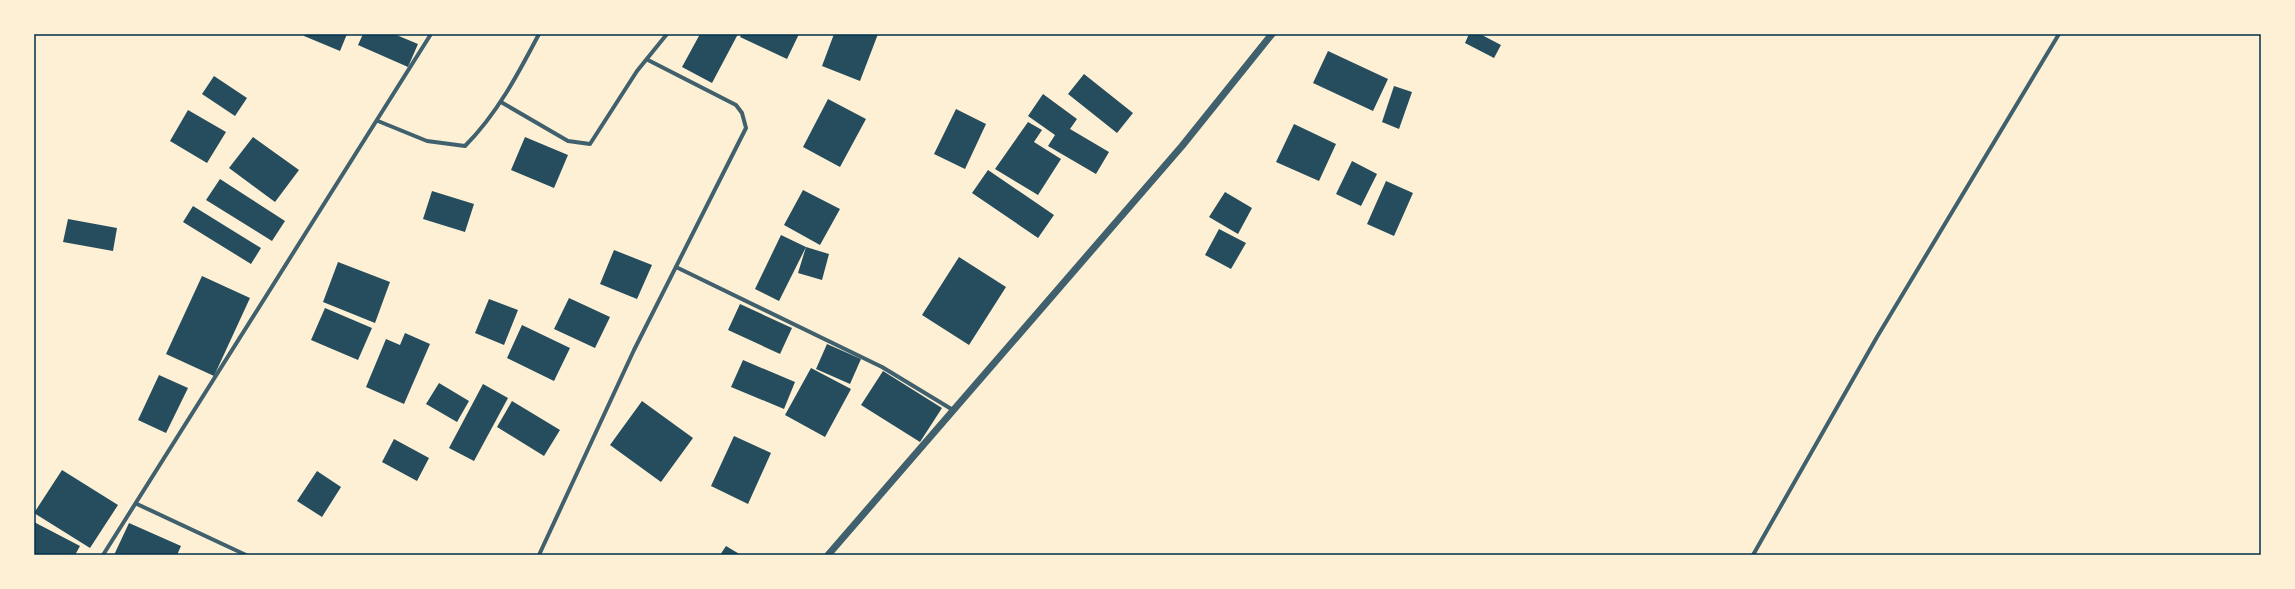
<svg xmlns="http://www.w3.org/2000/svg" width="2295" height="589" viewBox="0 0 2295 589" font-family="Lato,sans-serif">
<rect width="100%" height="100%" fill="#fdf0d5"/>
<path fill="#264d5e" d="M305 34H347L340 51 304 36Z
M363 34H394L418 44 408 67 358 45Z
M700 34H738L712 83 682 67Z
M742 34H799L787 59 740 37Z
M834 34H878L860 81 822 66Z
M1469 34H1480L1501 45 1494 58 1465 43Z
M1328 51 1388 79 1373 111 1313 83Z
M1084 74 1133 113 1117 133 1068 94Z
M214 76 247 98 235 116 202 94Z
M1394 86 1412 92 1399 129 1382 122Z
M1043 94 1077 119 1070 129 1109 152 1096 174 1048 146 1055 135 1028 116Z
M828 99 866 119 840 167 803 147Z
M956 109 986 124 965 169 934 154Z
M188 110 226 132 207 163 170 141Z
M1028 122 1042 130 1034 142 1061 159 1038 195 995 169Z
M1294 124 1336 144 1319 181 1276 162Z
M253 137 299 170 275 202 229 168Z
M525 137 568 155 554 188 511 170Z
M1352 161 1377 174 1361 206 1336 194Z
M988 170 1054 215 1038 238 972 193Z
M220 179 285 221 272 241 206 200Z
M1386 181 1413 193 1394 236 1367 224Z
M803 190 840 209 820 245 784 225Z
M432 191 474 204 465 232 423 219Z
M1225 192 1252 208 1238 234 1209 217Z
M193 206 261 248 251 264 183 222Z
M68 219 117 228 113 251 63 242Z
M1219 229 1246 243 1231 269 1205 255Z
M781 235 806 247 779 301 755 289Z
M806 247 829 254 822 280 798 273Z
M614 250 652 265 637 299 600 284Z
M959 257 1006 287 969 345 922 315Z
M338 262 390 282 375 323 323 302Z
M202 276 250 298 214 376 166 354Z
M569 298 610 317 595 348 554 329Z
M489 299 518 310 504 345 475 333Z
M740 304 792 328 780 354 728 330Z
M325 308 372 328 358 360 311 340Z
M522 325 570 348 554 381 507 358Z
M405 333 430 344 404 404 366 387 386 339 400 345Z
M827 344 861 359 850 384 816 369Z
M743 360 795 382 784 409 731 387Z
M811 368 851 389 825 437 785 415Z
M883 371 942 408 920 442 861 405Z
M159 375 188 388 166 433 138 420Z
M439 383 469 401 457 422 426 404Z
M483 384 508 398 474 461 449 448Z
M512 401 560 430 544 456 497 427Z
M642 401 693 438 661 482 610 445Z
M734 436 771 453 748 504 711 486Z
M394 439 429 458 417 481 382 462Z
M62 470 118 505 90 548 34 513Z
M317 471 341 487 322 517 297 501Z
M34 522 80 546 75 555H34Z
M129 523 181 546 177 555H114Z
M726 546 741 555H720Z"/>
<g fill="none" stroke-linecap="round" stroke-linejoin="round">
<path stroke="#3f606c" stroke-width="4" d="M501 102 568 141 590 144 637 71 667 34
M378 121 427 141 465 146C497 114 518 74 539 34
M676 267 882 367 953 410
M137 504 246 555
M103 555 431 34
M539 555 634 350 746 128 742 113 736 105 648 60
M1753 555 1877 337 2059 34"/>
<path stroke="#3f606c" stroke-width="7" d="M828 555 1182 146 1272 34"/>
</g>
<rect width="2295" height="589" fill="none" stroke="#fdf0d5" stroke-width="70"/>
<rect x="35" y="35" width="2225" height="519" fill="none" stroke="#003049" stroke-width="1.5"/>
</svg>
